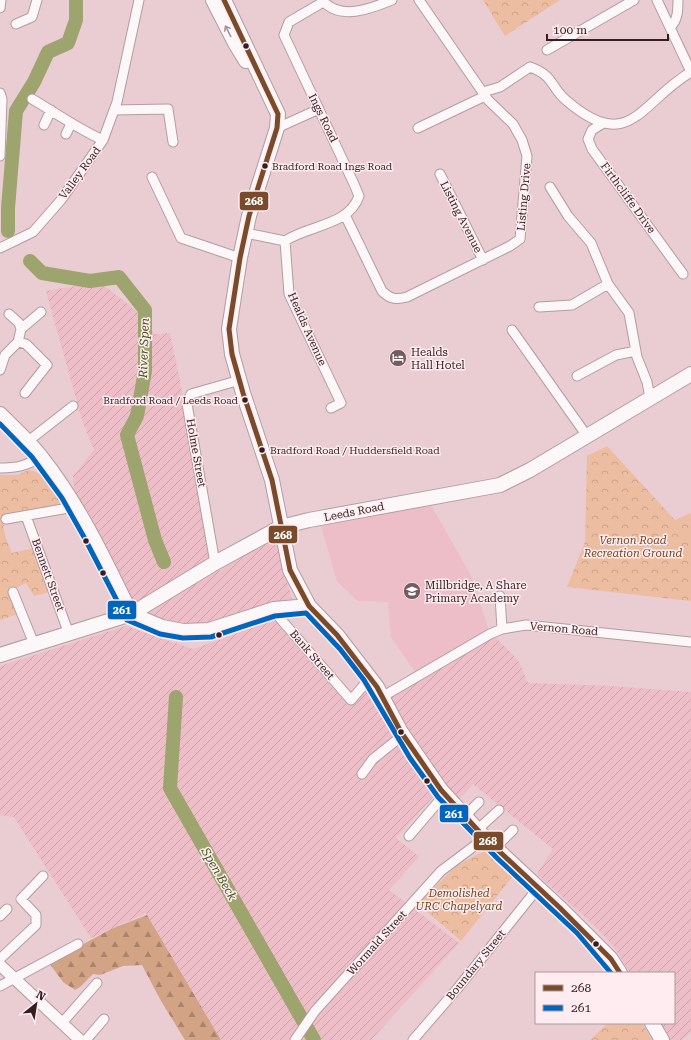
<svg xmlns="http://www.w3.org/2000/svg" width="691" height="1040" viewBox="0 0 691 1040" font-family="'Roboto Serif',serif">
<defs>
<pattern id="industrial-furrows" width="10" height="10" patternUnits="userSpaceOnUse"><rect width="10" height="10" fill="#edbdc8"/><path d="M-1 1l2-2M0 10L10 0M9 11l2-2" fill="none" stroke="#cca2ac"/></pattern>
<pattern id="forest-firs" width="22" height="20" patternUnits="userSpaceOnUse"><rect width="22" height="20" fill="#d3a385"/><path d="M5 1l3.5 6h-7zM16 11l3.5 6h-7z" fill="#ac846c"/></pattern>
<pattern id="park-crowns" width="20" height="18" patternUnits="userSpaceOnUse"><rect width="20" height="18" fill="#edbda1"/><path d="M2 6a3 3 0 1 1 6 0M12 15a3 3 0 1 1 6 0" fill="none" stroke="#cca28a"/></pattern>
</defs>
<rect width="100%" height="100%" fill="#eaccd3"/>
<path fill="#edbdc8" d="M427 498 471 576 490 634 418 676 391 637 388 602 358 601 337 581 319 519Z"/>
<path fill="url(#industrial-furrows)" d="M100 282 141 315 155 334 170 333 182 391 211 560 132 605 74 489 73 476 94 450 82 420 46 291Z
M275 539 292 599 198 626 142 617 148 611Z
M271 617 347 704 365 689 400 750 434 796 396 838 419 857 389 890 459 943 371 1040H221L146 913 91 938 14 817 0 815V666L126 626 193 649 231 636Z
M487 629 518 660 528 683 611 686 691 692V1032L682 1040H671L659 1023H674V973H630L615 948 594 925 537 874 553 849 473 784 458 801 423 759 385 697Z"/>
<path fill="url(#forest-firs)" d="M147 915 221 1040H185L161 1001 142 965 123 966 100 975 93 974 80 987 75 990 63 982 49 963 111 929Z"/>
<path fill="url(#park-crowns)" d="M483 0H560L505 36Z
M607 446 675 520 691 513V601L567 587 585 542 587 456Z
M29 470C50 475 59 488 71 504L6 516C0 527 7 541 12 553L34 548 50 592 34 596 26 583 13 590 21 613 0 620V475H17Z
M484 851 492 855 513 876 461 941 418 904 456 866Z
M608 1023H642L652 1040H590Z"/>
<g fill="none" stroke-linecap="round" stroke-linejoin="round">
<path stroke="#9ea46e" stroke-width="14" d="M8 231V208L16 111 34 82 48 52 68 43 76 20V0
M30 261 42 273 90 281 119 277 145 310V371L137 416 127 435 155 540 164 562
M176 697 170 788 314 1040"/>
<defs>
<path id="minor" d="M322 0C340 21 370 9 392 0
M657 0 691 72
M0 8 1 0
M16 24 32 17 37 0
M670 27C678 21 678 9 678 0
M547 50 634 0
M483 92 500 87 530 67C555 76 550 87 567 101 630 155 640 102 691 72
M0 93 2 99 0 156
M32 99C56 113 78 129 103 140
M114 110 168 109 173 142
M602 124 592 130 588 139 592 149 683 274
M44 125 51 110
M277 128 319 109
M418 128 485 96
M66 134 71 124
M440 174 483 260
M152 177 181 238 240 258
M550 187 568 216 591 243 608 284 629 313 637 357 647 382 650 398
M345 215 382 291C390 299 396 300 407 297L510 246 520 239 527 156 522 140 513 124 488 100 419 0
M246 233 285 241C308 225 349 226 359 196L354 184 284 35 289 22 323 2
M285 241 289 294 341 403 331 408
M0 248 33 232 61 200 103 140 117 102 139 0
M539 307 572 305 608 284
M9 314 19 323 21 329
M512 330 587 436
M18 342 26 344 47 365 25 393
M0 370 5 355 18 342 21 329 41 312
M577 376 616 355 636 351
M27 442 73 406
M0 468C17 468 27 466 41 456
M26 516 69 634
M6 519 74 507
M215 563 187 404 191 394 240 380
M13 592 34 644
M500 596 502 629
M274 609 278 616 351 700 370 678
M382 697 490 634 502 629 526 625 691 642
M362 774 373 759 403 735
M465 816 479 802
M477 830 499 810
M409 836 445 794
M495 848 513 830
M0 916 7 909
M0 959 36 925V915L21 899 43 876
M0 986 78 944
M62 1023 97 983
M86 1040 104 1019
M295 1040 315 1011 441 871 485 838
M413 1040 457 989 538 888"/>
<path id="tertiary" d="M0 965 80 1040"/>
<path id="primary" d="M213 0 235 43 246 61
M224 0 278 114 277 128 249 216 240 258 229 329 232 354 243 393 272 480 290 570 309 606 337 635 377 687 401 732 441 790 485 838 559 907 611 959 620 973
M0 414C14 428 30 442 42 458 79 505 105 560 131 614
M131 614 162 627 183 631 209 630 274 609 309 606
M0 655 131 614 215 563 281 527 309 520 500 485 530 470 691 374
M652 1023 662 1040"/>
</defs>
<use href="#minor" stroke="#b39ca2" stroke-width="11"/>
<use href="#tertiary" stroke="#b39ca2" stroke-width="13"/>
<use href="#primary" stroke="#b39ca2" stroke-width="16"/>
<use href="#minor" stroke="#fcf7f8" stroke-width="9"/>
<use href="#tertiary" stroke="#fcf7f8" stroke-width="11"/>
<use href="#primary" stroke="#fcf7f8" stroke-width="14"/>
<defs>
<path id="bus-1" d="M224 0 278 114 277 128 249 216 240 258 229 329 232 354 243 393 272 480 290 570 309 606 337 635 377 687 401 732 441 790 485 838 559 907 611 959 620 973"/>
<path id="bus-2" d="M0 424 32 457 62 498 84 537 127 620 160 634 183 638 211 637 275 616 306 613 340 649 364 680 410 758 438 797 497 858 577 933 611 973"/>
</defs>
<use href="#bus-1" stroke="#feecf0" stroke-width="8"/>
<use href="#bus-2" stroke="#feecf0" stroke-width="8"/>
<use href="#bus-1" stroke="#7a4b2a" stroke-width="5"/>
<use href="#bus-2" stroke="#0065bd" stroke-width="5"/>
</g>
<defs><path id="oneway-shaft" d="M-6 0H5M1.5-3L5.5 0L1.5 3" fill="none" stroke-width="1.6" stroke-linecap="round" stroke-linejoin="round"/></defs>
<use stroke="#a19598" href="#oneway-shaft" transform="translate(228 31) rotate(-117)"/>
<defs>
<symbol id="hotel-disc" viewBox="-11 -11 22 22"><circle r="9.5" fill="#725b61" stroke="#feecf0"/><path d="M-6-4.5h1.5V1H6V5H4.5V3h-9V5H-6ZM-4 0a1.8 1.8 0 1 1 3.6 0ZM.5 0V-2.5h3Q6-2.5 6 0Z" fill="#fff"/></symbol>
<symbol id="school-disc" viewBox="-11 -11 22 22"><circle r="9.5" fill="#725b61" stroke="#feecf0"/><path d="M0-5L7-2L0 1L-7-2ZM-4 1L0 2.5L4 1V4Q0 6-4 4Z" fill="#fff"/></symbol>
</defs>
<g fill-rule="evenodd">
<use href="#hotel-disc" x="388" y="348" width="20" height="20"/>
<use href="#school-disc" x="402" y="581" width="20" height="20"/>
</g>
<g fill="#321e23" stroke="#feecf0" stroke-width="1.5">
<circle cx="246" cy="46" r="3.5"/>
<circle cx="265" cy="166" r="3.5"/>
<circle cx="245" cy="400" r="3.5"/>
<circle cx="262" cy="450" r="3.5"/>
<circle cx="86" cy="541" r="3.5"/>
<circle cx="103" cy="573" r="3.5"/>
<circle cx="219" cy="635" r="3.5"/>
<circle cx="401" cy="732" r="3.5"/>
<circle cx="427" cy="781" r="3.5"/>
<circle cx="596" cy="944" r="3.5"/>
</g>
<g text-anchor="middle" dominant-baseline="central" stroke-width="3" stroke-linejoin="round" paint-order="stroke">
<g font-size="10" fill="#321e23" stroke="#feecf0" text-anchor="start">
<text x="272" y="166">Bradford Road Ings Road</text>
<text x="238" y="400" text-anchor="end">Bradford Road / Leeds Road</text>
<text x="270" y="450">Bradford Road / Huddersfield Road</text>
</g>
<g font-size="11" fill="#321e23" stroke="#feecf0">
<text transform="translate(323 118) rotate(64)">Ings Road</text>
<text transform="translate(80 173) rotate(-54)">Valley Road</text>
<text transform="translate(524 197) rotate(-85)">Listing Drive</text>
<text transform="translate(628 198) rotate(54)">Firthcliffe Drive</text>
<text transform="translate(461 217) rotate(63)">Listing Avenue</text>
<text transform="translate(307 329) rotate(66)">Healds Avenue</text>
<text transform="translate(196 453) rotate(80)">Holme Street</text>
<text transform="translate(354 512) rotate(-11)">Leeds Road</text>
<text transform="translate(48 575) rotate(70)">Bennett Street</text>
<text transform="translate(564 629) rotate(5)">Vernon Road</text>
<text transform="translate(312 655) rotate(49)">Bank Street</text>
<text transform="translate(377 943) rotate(-48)">Wormald Street</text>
<text transform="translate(476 965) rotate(-51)">Boundary Street</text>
</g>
<g font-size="11" fill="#321e23" stroke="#feecf0" text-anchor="start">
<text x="411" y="352">Healds<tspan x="411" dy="13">Hall Hotel</tspan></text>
<text x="425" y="585">Millbridge, A Share<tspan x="425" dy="13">Primary Academy</tspan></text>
</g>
<g font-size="11" font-style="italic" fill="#74481c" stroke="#feecf0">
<text x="633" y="540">Vernon Road<tspan x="633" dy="13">Recreation Ground</tspan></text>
<text x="459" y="893">Demolished<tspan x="459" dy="13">URC Chapelyard</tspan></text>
</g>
<g font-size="12" font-style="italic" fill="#425117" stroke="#feecf0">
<text transform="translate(144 348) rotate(-88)">River Spen</text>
<text transform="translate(219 874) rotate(60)">Spen Beck</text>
</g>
</g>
<g stroke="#feecf0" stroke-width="1.5">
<rect x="239" y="191" width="30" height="20" rx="4" fill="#7a4b2a"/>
<rect x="268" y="525" width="30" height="19" rx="4" fill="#7a4b2a"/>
<rect x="107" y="600" width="30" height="20" rx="4" fill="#0065bd"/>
<rect x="439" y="804" width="30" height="19" rx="4" fill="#0065bd"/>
<rect x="473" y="831" width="31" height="20" rx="4" fill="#7a4b2a"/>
</g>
<g font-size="11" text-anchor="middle" font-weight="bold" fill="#fff">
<text x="254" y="205">268</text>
<text x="283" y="539">268</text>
<text x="122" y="614">261</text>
<text x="454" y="818">261</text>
<text x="488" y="845">268</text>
</g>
<rect x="535" y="972" width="140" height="52" fill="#feecf0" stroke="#ac9a9e"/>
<rect x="543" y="985" width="20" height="6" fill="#7a4b2a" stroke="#ac9a9e"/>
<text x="571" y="992" font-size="12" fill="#321e23">268</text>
<rect x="543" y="1005" width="20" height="6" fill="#0065bd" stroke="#ac9a9e"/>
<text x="571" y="1012" font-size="12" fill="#321e23">261</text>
<g transform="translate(36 1004) rotate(30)" stroke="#feecf0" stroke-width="3" paint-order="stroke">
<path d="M0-3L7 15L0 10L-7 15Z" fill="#321e23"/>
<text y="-6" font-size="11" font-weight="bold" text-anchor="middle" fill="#321e23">N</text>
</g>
<path d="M547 34v6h121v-6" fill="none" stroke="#321e23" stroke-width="2"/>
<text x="553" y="34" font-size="12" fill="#321e23" stroke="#feecf0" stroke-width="3" paint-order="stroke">100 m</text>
</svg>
